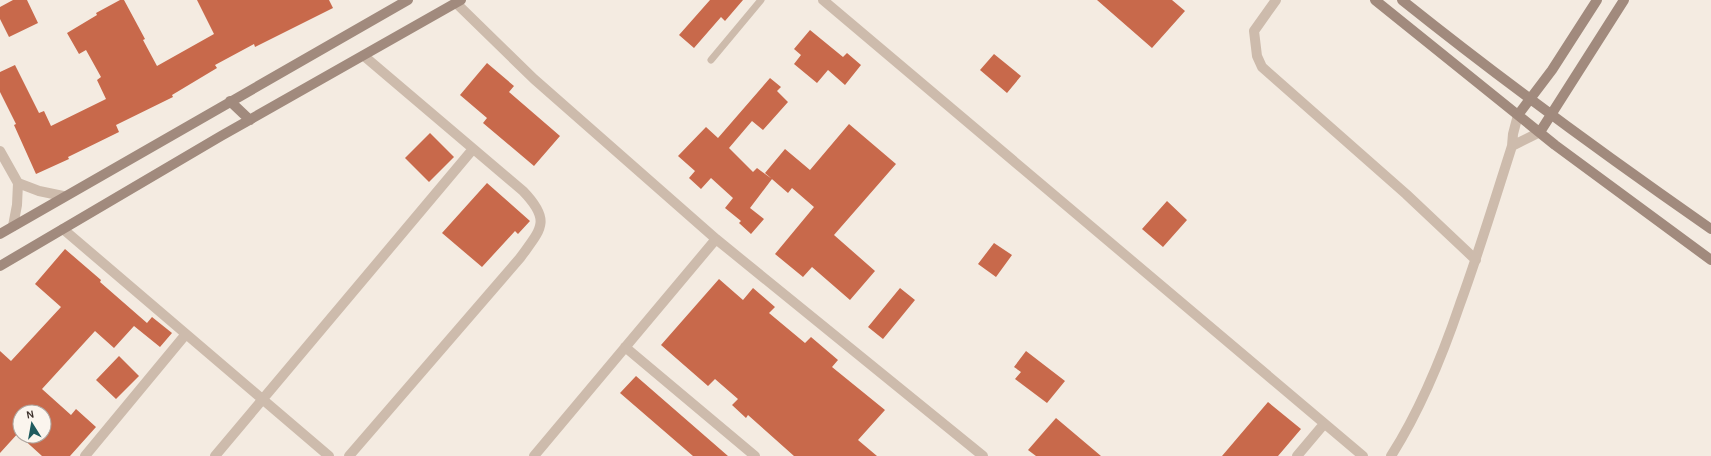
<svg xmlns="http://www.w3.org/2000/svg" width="1711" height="456" viewBox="0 0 1711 456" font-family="Karla,sans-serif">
<rect width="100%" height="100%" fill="#f4ebe1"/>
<path fill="#c8694b" d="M13 0H27L38 23 9 37 0 19V7Z
M120 0H124L145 39 143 40 157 66 214 34 197 0H329L333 8 255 47 254 44 215 65 217 68 172 95 173 97 116 125 119 132 68 157 69 159 36 174 14 125 16 124 0 92V72L15 65 39 113 44 111 51 126 106 99 97 80 101 77 86 50 79 54 67 33 97 15 96 13Z
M710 0H743L725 21 721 17 694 48 679 35Z
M1097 0H1172L1185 11 1152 48Z
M810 30 843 57 847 53 861 65 845 85 828 70 817 83 794 64 801 55 794 49Z
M994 54 1021 76 1007 93 980 70Z
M487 63 514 86 509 92 560 136 534 166 483 123 487 118 460 95Z
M770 78 781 87 777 91 788 102 763 130 752 121 729 148 753 172 757 168 772 179 750 208 764 219 751 234 739 223 741 221 725 208 733 198 711 178 701 189 689 178 695 171 678 156 706 127 718 138Z
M849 124 896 164 834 235 875 271 850 300 812 267 803 277 775 254 814 207 792 188 788 193 765 173 785 149 810 170Z
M430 133 454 157 429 182 405 158Z
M487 183 530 221 518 234 515 231 482 267 442 233Z
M1167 201 1187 220 1163 247 1142 229Z
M994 243 1012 255 996 277 978 264Z
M65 249 101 280 100 282 147 323 152 317 172 333 160 347 134 326 114 348 95 331 42 389 71 415 76 409 96 427 70 456H42L20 436H44V412H20V431L0 453V351L11 361 61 307 35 284Z
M719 279 743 300 753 288 775 307 769 313 805 343 811 337 838 360 832 367 885 410 858 440 877 456H794L748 415 746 418 732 405 738 399 715 379 708 386 661 345Z
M900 288 915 300 883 339 868 327Z
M1026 351 1065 381 1047 403 1015 379 1021 372 1014 367Z
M119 356 139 376 116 399 96 380Z
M636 376 728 456H693L620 393Z
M1268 402 1301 429 1278 456H1222Z
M1056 418 1101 456H1036L1028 450Z"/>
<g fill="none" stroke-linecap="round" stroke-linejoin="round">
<path stroke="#cdbbac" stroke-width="7" d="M711 60 761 0"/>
<path stroke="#cdbbac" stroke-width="10" d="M823 0 1363 456
M1276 0 1254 31 1257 56 1262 67 1406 194 1476 260
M456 3 534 79 716 239 983 456
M1512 146 1540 132
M0 151 18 183 17 205 13 226
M18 183 39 191 63 196
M63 229 329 456
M625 347 755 456
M85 456 186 334
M215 456 473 149
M349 456 520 258C541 229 552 221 523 191L364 56
M534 456 716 239
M1297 456 1324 424
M1391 456C1421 409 1442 357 1460 304 1479 252 1495 199 1512 146L1513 134 1518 115"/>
<path stroke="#a18a7d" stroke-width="10" d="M1375 0 1555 145 1711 260
M1402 0C1502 80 1606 156 1711 229
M230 101 250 120
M1518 115 1552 70 1597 0
M1540 132 1624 0
M0 234 408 0
M0 266 221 136 461 0"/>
</g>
<g transform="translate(32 424) rotate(349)"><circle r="19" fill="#fbf5ee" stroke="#aea6a0"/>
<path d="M0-3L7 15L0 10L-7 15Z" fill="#1f5a5e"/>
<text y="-6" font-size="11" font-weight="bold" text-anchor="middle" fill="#3b302b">N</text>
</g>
</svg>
